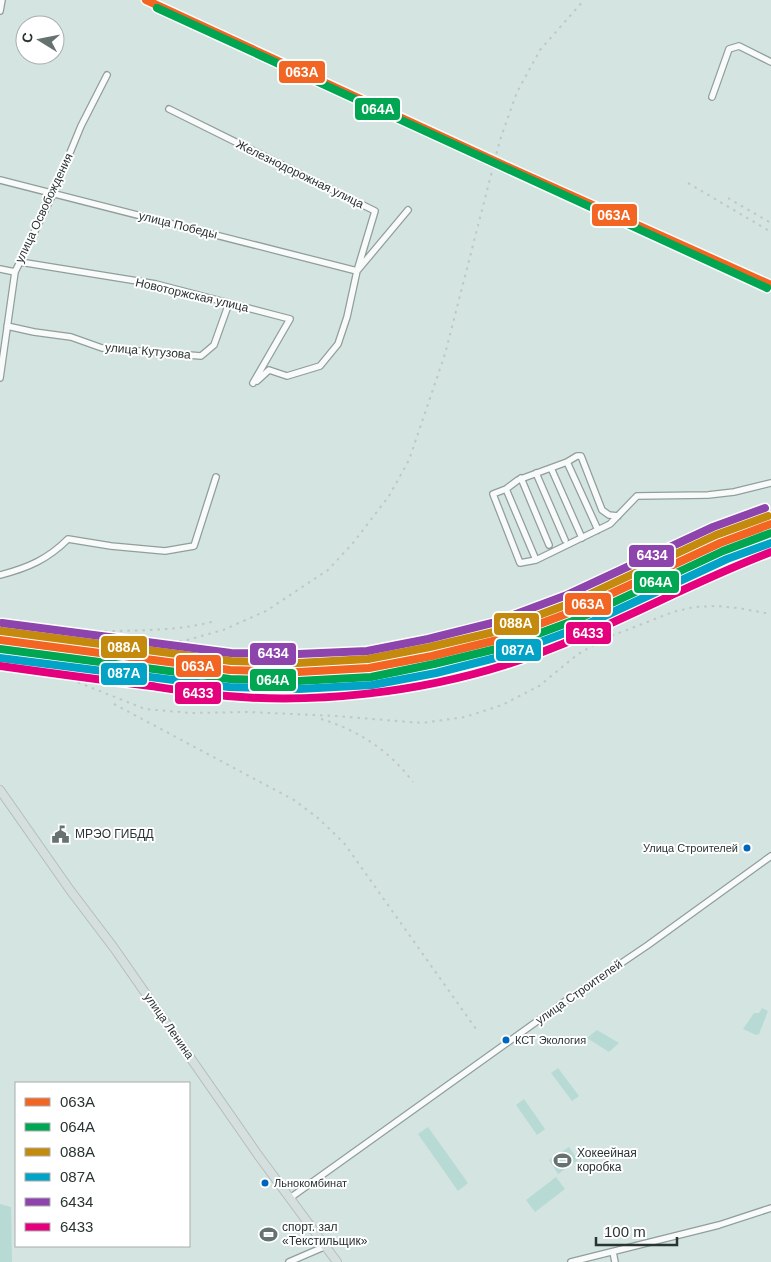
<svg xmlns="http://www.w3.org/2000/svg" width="771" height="1262" viewBox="0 0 771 1262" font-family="Arial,sans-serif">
<rect width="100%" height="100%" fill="#d3e4e1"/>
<path fill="#b8dad4" d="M762 1008 768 1011 759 1034 756 1035 743 1029 754 1013H759Z
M597 1030 619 1043 609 1052 587 1038Z
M558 1068 579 1096 572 1101 551 1073Z
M524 1099 545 1129 537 1135 516 1105Z
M428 1127 468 1183 458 1191 418 1134Z
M569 1147 578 1160 558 1174 549 1160Z
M556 1177 565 1189 535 1212 526 1200Z
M0 1204 11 1207 12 1262H0Z"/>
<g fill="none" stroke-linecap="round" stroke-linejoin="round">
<defs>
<path id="minor" d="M0 11 2 0
M712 97 729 49 739 46 771 62
M0 180 357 271 375 211 169 109
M20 262 156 284 290 319 253 383
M0 269 15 272
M7 326 34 332 71 337 102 348 201 356 214 345 229 303
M0 378 15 272 53 194 81 126 107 75
M257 381 269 370 287 376 320 366 338 344 347 317 357 271 408 210
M567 462 577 456H581L602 510 609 515 618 516
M551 468 582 538
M536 473 565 540
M521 478 549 545
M506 489 536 560
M598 530 567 462 518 480 506 489 493 494 520 563 536 560 610 524 637 496 708 495 734 492 771 483
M0 575C28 568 48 559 68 539L111 546 165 551 194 546 216 477
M290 1198 564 1002 648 945 771 856
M613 1252 615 1262
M289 1262 326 1246
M571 1262 719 1225 771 1208"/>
<path id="major" d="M0 790 70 890 114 948 258 1155 337 1262"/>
</defs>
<use href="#minor" stroke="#919e9b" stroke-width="8"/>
<use href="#major" stroke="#b5bebd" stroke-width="10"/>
<use href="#minor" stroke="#f8fbfa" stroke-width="5.5"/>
<use href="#major" stroke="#d5dfde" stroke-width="8"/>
<path stroke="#c2c6c6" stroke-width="2" stroke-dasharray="2.5 5" stroke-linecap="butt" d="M688 183 771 232
M728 198 771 223
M0 630C39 634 77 632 116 631 149 630 183 630 215 621
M0 640 110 648 143 647 187 640 223 630 266 611 328 570 353 543 389 496 409 460 445 354 500 140 517 92 540 50 584 0
M0 647 20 655 63 678
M57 674 145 709 191 713 247 712 336 716 422 723 465 717 502 705 539 686 578 654 606 638 673 612 694 607 716 606 738 608 771 614
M114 704 294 800 318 818 344 843 476 1029
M321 719C358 730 390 751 413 782"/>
<defs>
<path id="rail-1" d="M146 0 519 172 771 285
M0 640 230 670 298 672 369 668 432 656 497 640 574 611 720 543 771 524"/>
<path id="rail-2" d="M157 8 767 288
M0 649 230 679 298 681 371 677 434 664 500 648 578 619 723 551 771 533"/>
<path id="rail-3" d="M1 631 231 661 298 663 368 659 430 647 494 632 571 603 716 535 768 516"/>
<path id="rail-4" d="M0 658 229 687 299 689 372 685 436 673 503 656 581 627 727 559 771 543"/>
<path id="rail-5" d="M2 623 231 653 298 654 367 651 428 639 492 623 567 595 713 527 765 508"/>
<path id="rail-6" d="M0 666C50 673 101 680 151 686 177 690 202 694 227 696 317 704 419 692 505 665 597 636 681 586 771 552"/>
</defs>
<use href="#rail-1" stroke="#fff" stroke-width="11"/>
<use href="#rail-2" stroke="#fff" stroke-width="11"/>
<use href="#rail-3" stroke="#fff" stroke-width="11"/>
<use href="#rail-4" stroke="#fff" stroke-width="11"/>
<use href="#rail-5" stroke="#fff" stroke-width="11"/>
<use href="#rail-6" stroke="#fff" stroke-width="11"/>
<use href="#rail-1" stroke="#f26522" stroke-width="8"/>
<use href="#rail-2" stroke="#00a651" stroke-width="8"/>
<use href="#rail-3" stroke="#c48a0d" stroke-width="8"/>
<use href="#rail-4" stroke="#02a3c6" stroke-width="8"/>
<use href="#rail-5" stroke="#8e44ad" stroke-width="8"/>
<use href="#rail-6" stroke="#e5007d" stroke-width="8"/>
</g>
<defs>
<symbol id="civic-bare" viewBox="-9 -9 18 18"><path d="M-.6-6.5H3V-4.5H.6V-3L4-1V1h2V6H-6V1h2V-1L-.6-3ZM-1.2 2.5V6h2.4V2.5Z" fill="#657270" stroke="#fff" stroke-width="2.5" paint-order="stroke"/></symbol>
<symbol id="stadium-bare" viewBox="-9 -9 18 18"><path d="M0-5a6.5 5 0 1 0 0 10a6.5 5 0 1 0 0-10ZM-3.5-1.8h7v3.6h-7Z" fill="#657270" stroke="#fff" stroke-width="2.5" paint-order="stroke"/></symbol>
</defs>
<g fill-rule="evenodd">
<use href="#civic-bare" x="48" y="822" width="25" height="25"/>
<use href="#stadium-bare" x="550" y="1148" width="25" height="25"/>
<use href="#stadium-bare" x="256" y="1222" width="25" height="25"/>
</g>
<g fill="#0065bd" stroke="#fff" stroke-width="2">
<circle cx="747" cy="848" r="4.5"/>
<circle cx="506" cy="1040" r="4.5"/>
<circle cx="265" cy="1183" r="4.5"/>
</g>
<g text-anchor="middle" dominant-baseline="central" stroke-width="4" stroke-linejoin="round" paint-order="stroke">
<g font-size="11" fill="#2a3533" stroke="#fff" text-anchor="start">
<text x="738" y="848" text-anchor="end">Улица Строителей</text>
<text x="515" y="1040">КСТ Экология</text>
<text x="274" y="1183">Льнокомбинат</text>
</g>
<g font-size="12" fill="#2a3533" stroke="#fff">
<text transform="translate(300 174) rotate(26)">Железнодорожная улица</text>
<text transform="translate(44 208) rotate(-65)">улица Освобождения</text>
<text transform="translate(178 225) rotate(14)">улица Победы</text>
<text transform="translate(192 295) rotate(13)">Новоторжская улица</text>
<text transform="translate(148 351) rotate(5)">улица Кутузова</text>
<text transform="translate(579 992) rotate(-35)">улица Строителей</text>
<text transform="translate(169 1026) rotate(55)">улица Ленина</text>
</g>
<g font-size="12" fill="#2a3533" stroke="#fff" text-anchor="start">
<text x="75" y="834">МРЭО ГИБДД</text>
<text x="577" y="1153">Хокеейная<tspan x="577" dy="14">коробка</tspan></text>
<text x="282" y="1227">спорт. зал<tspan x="282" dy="14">«Текстильщик»</tspan></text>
</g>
</g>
<g stroke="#fff" stroke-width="2">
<rect x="278" y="60" width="48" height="24" rx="5" fill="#f26522"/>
<rect x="354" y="97" width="47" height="24" rx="5" fill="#00a651"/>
<rect x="591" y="203" width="47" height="24" rx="5" fill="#f26522"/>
<rect x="628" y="544" width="47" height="24" rx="5" fill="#8e44ad"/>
<rect x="633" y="570" width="47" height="24" rx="5" fill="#00a651"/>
<rect x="564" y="592" width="48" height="24" rx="5" fill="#f26522"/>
<rect x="493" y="612" width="47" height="24" rx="5" fill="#c48a0d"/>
<rect x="565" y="621" width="47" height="24" rx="5" fill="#e5007d"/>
<rect x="100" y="635" width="48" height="24" rx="5" fill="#c48a0d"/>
<rect x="495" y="638" width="47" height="24" rx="5" fill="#02a3c6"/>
<rect x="249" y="642" width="48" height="24" rx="5" fill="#8e44ad"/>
<rect x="175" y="654" width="47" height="24" rx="5" fill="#f26522"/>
<rect x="100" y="662" width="48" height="24" rx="5" fill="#02a3c6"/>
<rect x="249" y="668" width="48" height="24" rx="5" fill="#00a651"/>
<rect x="174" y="681" width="48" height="24" rx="5" fill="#e5007d"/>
</g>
<g font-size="14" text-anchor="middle" font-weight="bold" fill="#fff">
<text x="302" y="77">063А</text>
<text x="378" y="114">064А</text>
<text x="614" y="220">063А</text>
<text x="652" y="560">6434</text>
<text x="656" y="587">064А</text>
<text x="588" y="609">063А</text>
<text x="516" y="628">088А</text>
<text x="588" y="638">6433</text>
<text x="124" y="652">088А</text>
<text x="518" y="655">087А</text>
<text x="273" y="658">6434</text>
<text x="198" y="671">063А</text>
<text x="124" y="678">087А</text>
<text x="273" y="685">064А</text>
<text x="198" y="698">6433</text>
</g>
<rect x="15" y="1082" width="175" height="165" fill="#ffffff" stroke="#aaaead"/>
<rect x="25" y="1098" width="25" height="8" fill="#f26522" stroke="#aaaead"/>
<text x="60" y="1107" font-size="15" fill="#2a3533">063А</text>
<rect x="25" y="1123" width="25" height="8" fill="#00a651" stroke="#aaaead"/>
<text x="60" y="1132" font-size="15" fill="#2a3533">064А</text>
<rect x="25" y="1148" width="25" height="8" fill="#c48a0d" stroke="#aaaead"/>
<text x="60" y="1157" font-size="15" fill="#2a3533">088А</text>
<rect x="25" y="1173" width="25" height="8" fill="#02a3c6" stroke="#aaaead"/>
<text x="60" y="1182" font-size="15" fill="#2a3533">087А</text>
<rect x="25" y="1198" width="25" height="8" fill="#8e44ad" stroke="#aaaead"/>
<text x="60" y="1207" font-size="15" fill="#2a3533">6434</text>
<rect x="25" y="1223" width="25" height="8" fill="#e5007d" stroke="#aaaead"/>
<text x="60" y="1232" font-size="15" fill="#2a3533">6433</text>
<g transform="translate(40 40) rotate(280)"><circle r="24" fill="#ffffff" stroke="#aaaead"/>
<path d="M0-4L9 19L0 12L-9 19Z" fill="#657270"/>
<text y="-8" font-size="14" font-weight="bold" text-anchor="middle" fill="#2a3533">С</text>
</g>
<path d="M596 1237v8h81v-8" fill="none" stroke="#2a3533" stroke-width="2.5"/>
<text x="604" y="1237" font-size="15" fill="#2a3533" stroke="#ffffff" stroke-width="4" paint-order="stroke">100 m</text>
</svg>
